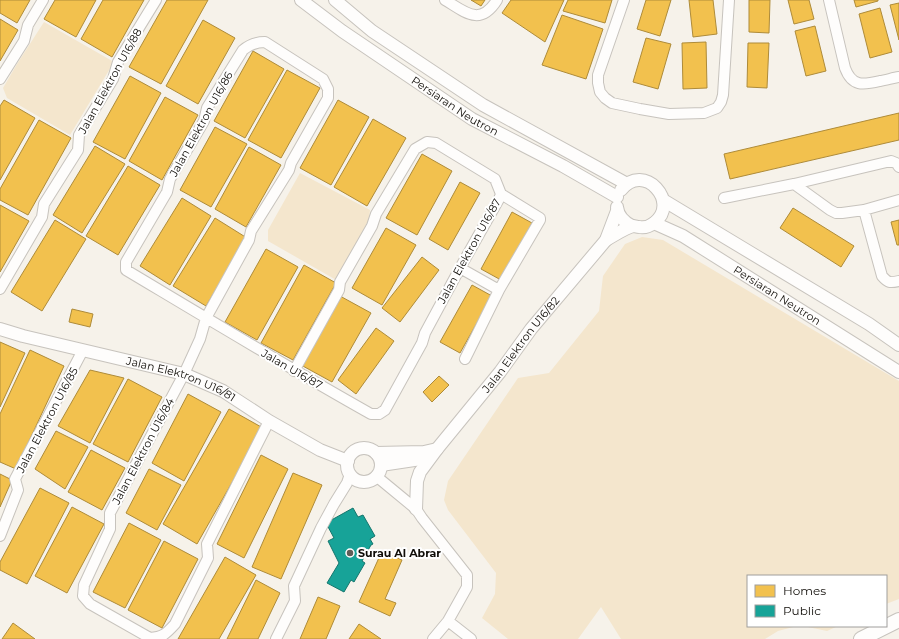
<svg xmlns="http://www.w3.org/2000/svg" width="899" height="639" viewBox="0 0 899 639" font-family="Montserrat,sans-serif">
<rect width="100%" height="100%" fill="#f6f2ea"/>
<path fill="#f4e6cd" d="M44 22 114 62 70 135 7 98 3 88 17 64Z
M300 173 370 210 369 219 338 281 268 241V230Z
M642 237 663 240 899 381V599L886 604V576H748V626H797L778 631 765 639H621L601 607 578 639H508L482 618 495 594 496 573 448 510 444 500 448 481 518 378 549 373 599 311 603 276 625 244Z
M803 626H838L827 631Z"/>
<path fill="#f2c14e" stroke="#ae8b39" d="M0 0H30L17 23 0 13Z
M55 0H96L76 37 44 19Z
M103 0H144L112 57 81 39Z
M167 0H208L161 84 129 67Z
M471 0H485L481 6Z
M511 0H564L545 42 502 13Z
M568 0H612L605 23 563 11Z
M646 0H671L660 36 637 29Z
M689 0H713L717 34 693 37Z
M749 0H770L769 33 749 32Z
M788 0H809L814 19 794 24Z
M854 0H878V1L856 7Z
M899 3V40L890 5Z
M880 8 892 52 870 58 859 14Z
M562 15 603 29 586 79 542 65Z
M0 19 18 30 0 61Z
M203 20 235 38 198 104 166 86Z
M815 26 826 71 806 76 795 31Z
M646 38 671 44 658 89 633 82Z
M706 42 707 88 683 89 682 43Z
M748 43H769L767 88 747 87Z
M253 51 284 69 245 138 214 121Z
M287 70 320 88 281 158 248 140Z
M130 76 161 93 125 159 93 142Z
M165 97 198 115 162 180 129 161Z
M4 100 35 118 0 180V106Z
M338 100 369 117 331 185 300 168Z
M899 113V140L730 179 724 154Z
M373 119 406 138 367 206 334 187Z
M39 120 71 138 28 215 0 200V189Z
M215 127 247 144 211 207 180 190Z
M95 146 125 164 82 233 53 215Z
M249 147 281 165 246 227 215 209Z
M422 154 452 171 417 235 386 218Z
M128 166 160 185 118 255 86 236Z
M460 182 480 193 448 250 429 239Z
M182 198 211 216 170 285 140 266Z
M0 205 29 221 0 272Z
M793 208 854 246 841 267 780 228Z
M512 212 532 223 501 280 481 269Z
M215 218 247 238 206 306 173 286Z
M55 220 86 239 42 311 11 292Z
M899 220V245H897L891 222Z
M386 228 416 245 382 305 352 288Z
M266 249 298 267 257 340 225 322Z
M422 257 439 270 400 322 382 308Z
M304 265 336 283 293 360 261 343Z
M472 285 492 296 460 353 440 342Z
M340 296 371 313 332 382 301 365Z
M72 309 93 314 90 327 69 322Z
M376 328 394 341 356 394 338 380Z
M0 342 25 353 0 407Z
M30 350 64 366 16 469 0 462V414Z
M90 370 124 378 90 443 58 426Z
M439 376 449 385 432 402 423 392Z
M128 379 162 397 128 462 93 444Z
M188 394 221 412 184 481 152 463Z
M229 409 263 428 197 544 163 524Z
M56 431 88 447 65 489 35 469Z
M91 450 125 468 102 510 68 492Z
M261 455 288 469 244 558 217 544Z
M149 469 181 485 157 530 126 513Z
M293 473 322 485 281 579 252 567Z
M0 474 12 480 0 507Z
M40 488 69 503 27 584 0 570V562Z
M72 507 104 524 67 593 35 576Z
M129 523 161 540 125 608 93 592Z
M164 541 198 559 162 628 128 610Z
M382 551 402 560 385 599 396 603 390 616 359 602Z
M225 557 256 575 219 639H178Z
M256 580 280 593 258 639H227Z
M318 597 340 606 326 639H300Z
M13 623 35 639H2Z
M359 624 381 639H349Z"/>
<path fill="#17a398" stroke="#15766d" d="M353 508 358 517 363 515 375 536 370 539 373 544 371 545 362 561 365 563 354 582 351 580 344 592 327 583 339 563 328 541 334 538 326 523Z"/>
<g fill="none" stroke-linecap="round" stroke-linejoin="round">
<defs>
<path id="minor" d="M445 0C465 12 480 27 497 0
M624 0 598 75V83L600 92 605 98 612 103 640 109 669 114 704 113 717 108 721 102 723 95 729 0
M829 0 845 68C852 87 863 85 880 81 886 80 893 78 899 77
M0 79 24 41 28 25 43 0
M794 184 830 210 836 213H842L864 210 899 200
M724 198 794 184 891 161 896 163 899 167
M864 210 882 276C888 283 890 283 899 281
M460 268 499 290
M0 289 42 217 44 204 78 150 79 135 113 79 118 62 156 0
M465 359 499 290 540 220V218L501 194
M269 421 207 544 208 558 175 624C166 634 163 637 150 638L90 604 83 596 84 585 110 529V513L184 374 200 339 206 318 249 240 251 231 289 170 291 163 328 98V89L323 79 265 42C256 42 250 44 243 50L207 108 204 121 170 179 167 192 126 262V270C208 319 289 368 371 414H379L385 410 422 343 425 333 460 268 499 199 501 194 495 179 436 143 427 142 415 149 376 214 372 226 340 282 339 290 294 371
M376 476 416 509 422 518 467 575V587L462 596 448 621 433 639
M0 536 18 490 15 479 83 350
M448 621 471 639
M276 639 295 601 294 586 321 528 334 504 347 483 350 474"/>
<g id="tertiary">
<path id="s1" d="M301 0 342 31 472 119 563 166 617 197"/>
<path d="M335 0 372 31 483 105 627 184"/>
<path d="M663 200 869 324 899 345"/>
<path d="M617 207C618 217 624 222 632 226"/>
<path id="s2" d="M654 223 683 236 899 372"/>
<path d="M606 240C611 237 628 227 633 226 635 226 637 227 639 227 644 228 650 226 654 223 681 203 644 161 621 190"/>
<path id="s3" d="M0 329 23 336 184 374 223 391 269 421 320 450 348 461"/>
<circle cx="364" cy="465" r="17"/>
<path d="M376 453 424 452 437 449"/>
<path d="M381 465 421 459"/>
<path id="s4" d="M416 509 417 481 420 472 437 449 500 372 531 329 606 240 617 211"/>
</g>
<path id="secondary" d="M861 639 899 620"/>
</defs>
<use href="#minor" stroke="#c7c3bd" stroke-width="12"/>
<use href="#tertiary" stroke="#c7c3bd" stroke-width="14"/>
<use href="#secondary" stroke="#c7c3bd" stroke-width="16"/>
<use href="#minor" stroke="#fefdfc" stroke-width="10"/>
<use href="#tertiary" stroke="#fefdfc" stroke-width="12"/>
<use href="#secondary" stroke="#fefdfc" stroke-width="14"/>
</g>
<circle fill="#605d57" stroke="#fff" stroke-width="1.5" cx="350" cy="553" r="4"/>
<g text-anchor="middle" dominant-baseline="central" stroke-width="4" stroke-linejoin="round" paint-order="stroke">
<g font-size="11" fill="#100d08" stroke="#fff">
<text transform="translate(110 81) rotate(-61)">Jalan Elektron U16/88</text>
<text stroke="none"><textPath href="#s1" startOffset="187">Persiaran Neutron</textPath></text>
<text transform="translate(201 124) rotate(-61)">Jalan Elektron U16/86</text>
<text transform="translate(469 251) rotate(-61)">Jalan Elektron U16/87</text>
<text stroke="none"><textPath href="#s2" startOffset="143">Persiaran Neutron</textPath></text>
<text stroke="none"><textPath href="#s4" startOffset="200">Jalan Elektron U16/82</textPath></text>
<text transform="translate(292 369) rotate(30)">Jalan U16/87</text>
<text stroke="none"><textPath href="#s3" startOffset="188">Jalan Elektron U16/81</textPath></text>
<text transform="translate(47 420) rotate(-62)">Jalan Elektron U16/85</text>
<text transform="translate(143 451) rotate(-62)">Jalan Elektron U16/84</text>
</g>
<g font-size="11" font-weight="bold" fill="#100d08" stroke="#fff" text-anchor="start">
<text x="358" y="553">Surau Al Abrar</text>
</g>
</g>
<rect x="747" y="575" width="140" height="52" fill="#ffffff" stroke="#9f9e9c"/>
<rect x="755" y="585" width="20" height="12" fill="#f2c14e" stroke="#9f9e9c"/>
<text x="783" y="595" font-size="12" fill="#100d08">Homes</text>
<rect x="755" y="605" width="20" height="12" fill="#17a398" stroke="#9f9e9c"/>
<text x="783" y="615" font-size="12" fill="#100d08">Public</text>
</svg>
